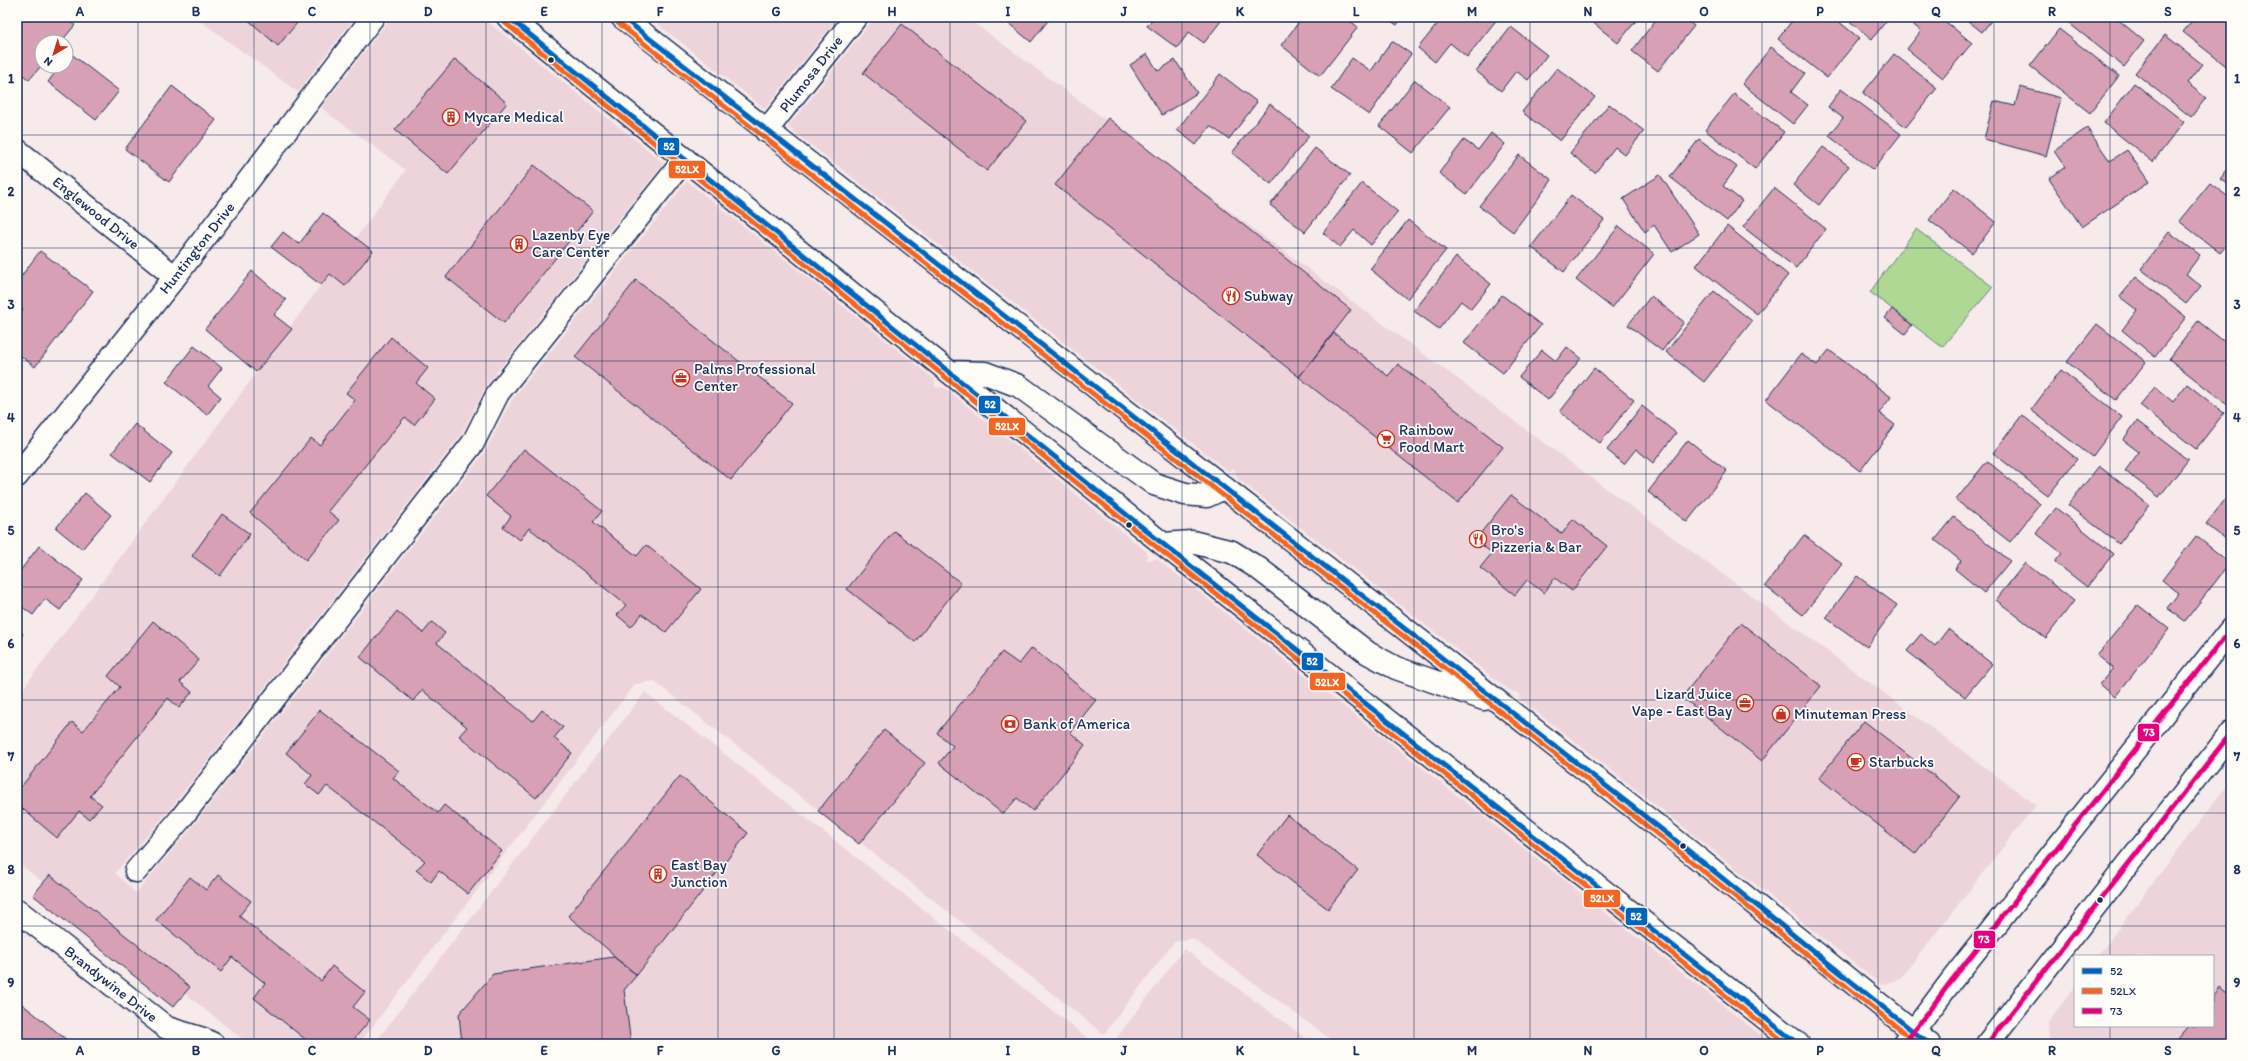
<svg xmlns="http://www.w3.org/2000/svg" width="2248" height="1061" viewBox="0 0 2248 1061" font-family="Itim,sans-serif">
<rect width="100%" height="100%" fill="#f6eaea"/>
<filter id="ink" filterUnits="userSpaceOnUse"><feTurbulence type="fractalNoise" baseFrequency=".025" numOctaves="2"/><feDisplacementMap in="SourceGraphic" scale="8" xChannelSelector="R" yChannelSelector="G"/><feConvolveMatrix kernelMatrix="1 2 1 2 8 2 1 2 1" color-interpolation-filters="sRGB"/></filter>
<g filter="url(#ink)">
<path fill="#edd4da" d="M195 17H355L298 92Z
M391 17H482L664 163 487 384 461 435 171 808 115 873 136 893 193 826 485 452 511 401 687 181 935 380V387L945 388 1147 552V560L1157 559 1772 1044H1337L1192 938 1174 942 1104 1034 654 681 635 684 359 1044H249L17 862V697L406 170 321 108Z
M649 17H838L765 109Z
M875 17H966L2036 805 1900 979 1881 985 1680 824 1519 698 1520 694 1509 690 1237 478 1234 468 1228 471 788 127Z
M645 692 1095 1044H374Z
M2231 780V1044H2049L2048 1022 2075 986V1026H2213V956H2098Z
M1184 949 1314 1044H1112Z"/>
<path fill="#afd895" stroke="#65847a" d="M1916 229 1993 287 1942 347 1870 292Z"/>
<path fill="#d8a0b4" stroke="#1b2f5e" d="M17 17H65L75 25 61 42H42V65L29 80 17 70Z
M245 17H302L278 46Z
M1001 17H1051L1031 42Z
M1154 17H1224L1204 43 1189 32 1177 48 1147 26Z
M1303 17H1345L1358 27 1320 76 1281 45Z
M1385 17H1402L1397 25Z
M1443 17H1496L1498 18 1467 57 1450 43 1435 62 1418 48Z
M1586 17H1639L1618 43Z
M1658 17H1683L1694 26 1658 71 1632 51Z
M1795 17H1833L1859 38 1827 78 1778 39Z
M1844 17H1883L1887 20 1872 39Z
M1904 17H1940L1972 43 1943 78 1907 49 1921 31Z
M1963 17H1994L1982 32Z
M2068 17H2115L2144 41 2124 67 2065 20Z
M2195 17H2231L2230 69 2183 32Z
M902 24 1026 121 987 171 863 73Z
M1511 27 1547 55 1528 80 1516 71 1501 91 1476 71Z
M2059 29 2119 76 2090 113 2030 66Z
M2165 35 2202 64 2187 83 2206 98 2191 117 2135 73Z
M1392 41 1411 54 1369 115 1331 89 1352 58 1371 71Z
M1771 47 1805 73 1791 92 1808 105 1793 124 1742 84Z
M70 53 119 91 96 120 48 82 60 66H66V59Z
M1147 54 1158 71 1175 60 1197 93 1162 115 1130 65Z
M1894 54 1937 88 1906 127 1863 93Z
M455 59 507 103 448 174 395 130Z
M1557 68 1595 97 1560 141 1522 112Z
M1220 74 1257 102 1229 139 1210 126 1196 145 1177 130Z
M1415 80 1450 107 1413 153 1379 126Z
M2134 83 2184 122 2153 162 2104 123Z
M172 86 216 120 169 182 125 149Z
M2020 87 2061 98 2046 156 1984 139 1994 101 2015 106Z
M1841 89 1901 134 1873 170 1829 136 1843 118 1828 107Z
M1734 94 1784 132 1755 169 1705 130Z
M1270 104 1309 136 1271 184 1232 153Z
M1609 104 1644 131 1625 155 1615 147 1595 173 1570 153Z
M1108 118 1351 310 1299 377 1055 185Z
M2087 128 2110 161 2127 150 2149 182 2082 227 2049 179 2065 167 2054 151Z
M1491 133 1505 144 1467 194 1439 173 1464 140 1478 150Z
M1699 139 1737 167 1723 186 1742 201 1727 221 1670 177Z
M1823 147 1849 166 1819 205 1793 185Z
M1315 148 1350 175 1305 232 1270 205Z
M1519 155 1552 180 1513 232 1479 206Z
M534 165 593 211 504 323 446 277Z
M2231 165V187L2220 179Z
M1660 175 1699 234 1672 252 1654 225 1645 232 1623 199Z
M1362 183 1398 212 1371 245 1354 230 1340 247 1323 233Z
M2210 183 2231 199V240L2220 253 2179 221Z
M1774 188 1826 229 1796 268 1743 227Z
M1954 188 1996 222 1972 253 1929 220Z
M1571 195 1604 220 1564 272 1531 247Z
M323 213 373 251 345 286 330 274 321 285 271 247 283 232 299 244Z
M1408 220 1446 250 1407 299 1370 269Z
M1619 226 1654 254 1612 308 1576 280Z
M1727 226 1788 275 1757 314 1696 266Z
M2169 232 2200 255 2186 274 2201 286 2186 304 2141 269Z
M40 251 93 291 35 367 17 353V318L23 310 17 305V282Z
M1456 257 1491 284 1471 309 1461 301 1439 329 1414 311Z
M252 271 286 300 274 315 292 329 256 372 205 329Z
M2136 277 2186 317 2155 357 2122 330 2137 310 2120 297Z
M636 280 792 403 731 480 575 357Z
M1714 291 1752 321 1704 382 1666 352Z
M1502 295 1541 325 1503 373 1464 343Z
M1651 296 1684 322 1662 351 1628 325Z
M1892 309 1912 325 1905 334 1885 318Z
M2198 321 2231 347V404L2229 406 2169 359Z
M2097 324 2146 362 2116 400 2067 362Z
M1334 333 1388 376 1398 364 1503 447 1458 503 1299 377Z
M391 337 428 368 416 383 435 399 414 425 405 417 328 511 339 520 306 560 250 513 311 438 320 445 355 400 346 393Z
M194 346 222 368 208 386 221 397 207 415 166 382Z
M1567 347 1581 358 1548 400 1519 377 1542 350 1556 361Z
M1829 350 1891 397 1879 413 1895 425 1860 471 1766 400 1801 354 1817 365Z
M1594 368 1634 400 1600 443 1560 412Z
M2061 370 2122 417 2092 457 2031 410Z
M2187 384 2224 413 2196 449 2140 405 2155 387 2173 402Z
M1642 406 1676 433 1653 463 1636 449 1624 464 1607 450Z
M2022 415 2077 459 2048 496 1993 453Z
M2137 421 2188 460 2159 497 2125 471 2139 452 2123 440Z
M135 424 172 453 150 482 112 453Z
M1688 440 1727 471 1687 522 1648 492Z
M524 449 602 511 593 522 637 556 646 545 701 589 666 632 642 614 631 627 617 615 626 605 529 528 520 540 503 527 511 516 486 496Z
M1987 461 2040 504 2010 542 1956 500Z
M2099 466 2149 505 2119 544 2068 505Z
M2231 492V544L2206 524Z
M85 493 111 515 82 549 56 528Z
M1511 495 1562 534 1573 519 1607 546 1572 591 1555 578 1544 593 1527 580 1515 595 1480 568 1492 553 1475 540Z
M2056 508 2113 554 2087 587 2055 562 2062 553 2036 533Z
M222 514 250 534 220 576 192 556Z
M1954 517 2010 561 1984 593 1955 569 1961 561 1935 540Z
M894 531 961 583 915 642 847 589Z
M1804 535 1842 564 1803 615 1765 586Z
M2196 536 2230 563 2185 621 2167 608 2179 593 2162 580Z
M39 546 83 580 60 610 45 599 33 615 17 603V575Z
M2025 563 2074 601 2046 638 1996 600Z
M1857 576 1897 605 1867 647 1826 618Z
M2138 605 2169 629 2115 697 2100 684 2113 668 2097 655Z
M397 611 423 633 432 622 445 633 437 643 533 721 542 710 563 727 554 738 572 753 536 798 459 736 467 727 422 690 413 701 360 657Z
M153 621 199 660 180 682 192 692 179 708 168 698 90 796 102 805 89 819 79 811 57 838 17 804V792L72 722 83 731 120 687 108 676Z
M1741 623 1821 686 1762 761 1682 697Z
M1948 629 1992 664 1965 697 1907 651 1921 634 1935 646Z
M17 630 23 634 17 641Z
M1032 648 1096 700 1070 732 1085 745 1072 762 1033 811 1017 798 1003 814 939 763 953 746 937 733 1002 652 1019 664Z
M320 710 399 771 393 778 438 813 444 805 502 851 468 894 439 871 431 882 416 870 425 861 327 786 319 795 305 784 312 775 286 753Z
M1864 721 1960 796 1915 854 1819 778Z
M884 730 925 763 859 844 818 811Z
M680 776 748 833 637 975 614 957 612 953 568 916Z
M1287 815 1358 870 1328 909 1257 855Z
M50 875 190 987 173 1007 33 895Z
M218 875 251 901 239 916 321 981 332 966 365 992 353 1007 370 1020 350 1044H311L254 998 265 983 232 957 221 972 156 920 190 877 206 890Z
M614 957 637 975 624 990 631 1044H462L459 1014 493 974Z
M2231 987V1044H2182L2177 1040 2189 1026H2213V996L2219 988 2226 994Z
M17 1000 72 1044H17Z"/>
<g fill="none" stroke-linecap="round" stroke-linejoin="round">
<defs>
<path id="minor" d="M766 131 856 17
M17 150 175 277
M17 476 175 277 373 17
M136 871 182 817 473 443 498 393 685 159
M17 910 167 1028 203 1039 213 1044"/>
<path id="secondary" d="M1904 1044 1952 980 2231 629
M1987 1044 2231 733"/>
<path id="primary" d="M508 17 1163 544 1798 1044
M622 17 1670 836 1929 1044
M952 372 985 373 1019 386 1154 484 1185 494 1207 496 1224 488
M1163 544 1192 542 1232 552 1258 568 1368 653 1396 668 1484 699"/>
</defs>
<use href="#minor" stroke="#1b2f5e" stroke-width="25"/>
<use href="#secondary" stroke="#1b2f5e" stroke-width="25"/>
<use href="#primary" stroke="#1b2f5e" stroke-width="25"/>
<use href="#minor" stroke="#fdfcf7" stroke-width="22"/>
<use href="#secondary" stroke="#fdfcf7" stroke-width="22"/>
<use href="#primary" stroke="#fdfcf7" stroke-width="22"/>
<defs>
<path id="bus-1" d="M508 17 1163 544 1798 1044
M622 17 1670 836 1929 1044"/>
<path id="bus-2" d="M504 22 1159 549 1787 1044
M618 23 1666 841 1918 1044"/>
<path id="bus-3" d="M1904 1044 1952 980 2231 629
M1987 1044 2231 733"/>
</defs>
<use href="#bus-1" stroke="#fdfcf7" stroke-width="8"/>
<use href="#bus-2" stroke="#fdfcf7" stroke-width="8"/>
<use href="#bus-3" stroke="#fdfcf7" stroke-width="8"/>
<use href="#bus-1" stroke="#0065bd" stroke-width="5"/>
<use href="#bus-2" stroke="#f26522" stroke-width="5"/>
<use href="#bus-3" stroke="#e5007d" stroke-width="5"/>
</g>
</g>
<path fill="none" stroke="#1b2f5e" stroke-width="1" stroke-opacity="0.55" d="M138 17V1044M254 17V1044M370 17V1044M486 17V1044M602 17V1044M718 17V1044M834 17V1044M950 17V1044M1066 17V1044M1182 17V1044M1298 17V1044M1414 17V1044M1530 17V1044M1646 17V1044M1762 17V1044M1878 17V1044M1994 17V1044M2110 17V956M17 135H2231M17 248H2231M17 361H2231M17 474H2231M17 587H2231M17 700H2231M17 813H2231M17 926H2231M2110 1026V1044"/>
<defs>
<symbol id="building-ring" viewBox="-11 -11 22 22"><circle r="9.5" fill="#fdfcf7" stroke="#c8321e" stroke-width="1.5"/><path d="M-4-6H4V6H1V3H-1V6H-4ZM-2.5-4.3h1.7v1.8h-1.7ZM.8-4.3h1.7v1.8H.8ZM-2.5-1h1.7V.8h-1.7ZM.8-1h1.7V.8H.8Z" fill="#c8321e"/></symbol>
<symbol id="restaurant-ring" viewBox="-11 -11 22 22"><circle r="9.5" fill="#fdfcf7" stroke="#c8321e" stroke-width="1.5"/><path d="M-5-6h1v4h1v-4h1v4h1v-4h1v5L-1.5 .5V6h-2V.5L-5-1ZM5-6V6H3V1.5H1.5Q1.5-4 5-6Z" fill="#c8321e"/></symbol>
<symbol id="office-ring" viewBox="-11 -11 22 22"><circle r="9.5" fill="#fdfcf7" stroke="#c8321e" stroke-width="1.5"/><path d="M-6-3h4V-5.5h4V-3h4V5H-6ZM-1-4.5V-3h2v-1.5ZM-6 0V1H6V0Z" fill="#c8321e"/></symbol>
<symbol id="supermarket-ring" viewBox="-11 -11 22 22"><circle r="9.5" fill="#fdfcf7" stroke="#c8321e" stroke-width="1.5"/><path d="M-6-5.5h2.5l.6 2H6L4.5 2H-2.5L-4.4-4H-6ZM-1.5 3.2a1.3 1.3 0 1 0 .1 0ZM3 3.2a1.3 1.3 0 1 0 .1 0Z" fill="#c8321e"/></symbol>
<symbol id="shop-ring" viewBox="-11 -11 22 22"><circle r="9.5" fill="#fdfcf7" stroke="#c8321e" stroke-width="1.5"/><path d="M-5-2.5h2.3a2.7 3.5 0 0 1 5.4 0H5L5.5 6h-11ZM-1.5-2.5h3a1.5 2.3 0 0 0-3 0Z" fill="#c8321e"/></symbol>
<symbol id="bank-ring" viewBox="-11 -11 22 22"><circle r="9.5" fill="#fdfcf7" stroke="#c8321e" stroke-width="1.5"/><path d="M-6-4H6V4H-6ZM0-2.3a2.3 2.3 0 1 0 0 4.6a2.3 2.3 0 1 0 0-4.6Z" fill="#c8321e"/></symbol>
<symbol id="cafe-ring" viewBox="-11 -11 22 22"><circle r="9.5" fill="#fdfcf7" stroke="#c8321e" stroke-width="1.5"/><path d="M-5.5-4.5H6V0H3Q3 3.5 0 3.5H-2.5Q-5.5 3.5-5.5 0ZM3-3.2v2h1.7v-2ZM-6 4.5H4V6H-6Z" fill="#c8321e"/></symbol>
</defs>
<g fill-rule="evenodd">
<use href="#building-ring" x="441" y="107" width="20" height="20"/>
<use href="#building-ring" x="509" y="234" width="20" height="20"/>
<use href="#restaurant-ring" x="1221" y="286" width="20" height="20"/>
<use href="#office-ring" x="671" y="368" width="20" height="20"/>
<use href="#supermarket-ring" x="1376" y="429" width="20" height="20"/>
<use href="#restaurant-ring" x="1468" y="529" width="20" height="20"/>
<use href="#office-ring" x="1735" y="693" width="20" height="20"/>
<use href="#shop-ring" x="1771" y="704" width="20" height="20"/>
<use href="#bank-ring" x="1000" y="714" width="20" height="20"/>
<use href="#cafe-ring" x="1846" y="752" width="20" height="20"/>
<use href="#building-ring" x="648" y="864" width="20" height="20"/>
</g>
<g fill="#1b2f5e" stroke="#fdfcf7" stroke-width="1.5">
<circle cx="551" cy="60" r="3.5"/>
<circle cx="1129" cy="525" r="3.5"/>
<circle cx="1683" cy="846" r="3.5"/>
<circle cx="2100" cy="900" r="3.5"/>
</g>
<g text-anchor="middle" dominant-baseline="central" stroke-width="3.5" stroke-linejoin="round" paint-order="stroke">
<g font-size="15" fill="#1b2f5e" stroke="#fdfcf7">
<text transform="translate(811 74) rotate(-52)">Plumosa Drive</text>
<text transform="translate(96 213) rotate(39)">Englewood Drive</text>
<text transform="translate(197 248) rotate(-52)">Huntington Drive</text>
<text transform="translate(111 984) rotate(38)">Brandywine Drive</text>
</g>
<g font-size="15" fill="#1b2f5e" stroke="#fdfcf7" text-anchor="start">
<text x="464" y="117">Mycare Medical</text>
<text x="532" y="235">Lazenby Eye<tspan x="532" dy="17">Care Center</tspan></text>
<text x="1244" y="296">Subway</text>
<text x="694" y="369">Palms Professional<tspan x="694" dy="17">Center</tspan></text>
<text x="1399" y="430">Rainbow<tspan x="1399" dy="17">Food Mart</tspan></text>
<text x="1491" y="530">Bro's<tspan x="1491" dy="17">Pizzeria &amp; Bar</tspan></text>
<text x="1732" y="694" text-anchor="end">Lizard Juice<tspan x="1732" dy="17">Vape - East Bay</tspan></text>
<text x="1794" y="714">Minuteman Press</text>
<text x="1023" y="724">Bank of America</text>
<text x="1869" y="762">Starbucks</text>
<text x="671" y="865">East Bay<tspan x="671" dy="17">Junction</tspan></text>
</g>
</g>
<g stroke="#fdfcf7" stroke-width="1.5">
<rect x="657" y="137" width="23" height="19" rx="4" fill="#0065bd"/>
<rect x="668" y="160" width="38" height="19" rx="4" fill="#f26522"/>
<rect x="978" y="395" width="23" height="19" rx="4" fill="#0065bd"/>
<rect x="988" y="417" width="38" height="19" rx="4" fill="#f26522"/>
<rect x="1301" y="652" width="23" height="19" rx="4" fill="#0065bd"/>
<rect x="1309" y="672" width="37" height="19" rx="4" fill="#f26522"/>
<rect x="2137" y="723" width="23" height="19" rx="4" fill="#e5007d"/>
<rect x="1583" y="889" width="38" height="19" rx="4" fill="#f26522"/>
<rect x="1625" y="907" width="23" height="19" rx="4" fill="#0065bd"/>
<rect x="1973" y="930" width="23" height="19" rx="4" fill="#e5007d"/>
</g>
<g font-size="11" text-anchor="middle" font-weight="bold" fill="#fff">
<text x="669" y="150">52</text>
<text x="687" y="173">52LX</text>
<text x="990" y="408">52</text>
<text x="1007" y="430">52LX</text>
<text x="1312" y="665">52</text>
<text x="1327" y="686">52LX</text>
<text x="2149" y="736">73</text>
<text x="1602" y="902">52LX</text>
<text x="1636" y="920">52</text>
<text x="1984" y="943">73</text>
</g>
<rect width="2248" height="1061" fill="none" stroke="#fdfcf7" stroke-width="44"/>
<rect x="2074" y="955" width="140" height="72" fill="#fdfcf7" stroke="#a3aaba"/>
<rect x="2082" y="968" width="20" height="6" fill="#0065bd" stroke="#a3aaba"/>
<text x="2110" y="975" font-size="12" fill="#1b2f5e">52</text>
<rect x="2082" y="988" width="20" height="6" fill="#f26522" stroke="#a3aaba"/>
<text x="2110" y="995" font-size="12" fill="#1b2f5e">52LX</text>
<rect x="2082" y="1008" width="20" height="6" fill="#e5007d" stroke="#a3aaba"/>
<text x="2110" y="1015" font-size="12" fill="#1b2f5e">73</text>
<g transform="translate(54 54) rotate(218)"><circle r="19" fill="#fdfcf7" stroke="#a3aaba"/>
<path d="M0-3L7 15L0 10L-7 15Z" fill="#c8321e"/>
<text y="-6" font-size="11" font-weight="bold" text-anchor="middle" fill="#1b2f5e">N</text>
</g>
<rect x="22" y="22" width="2204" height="1017" fill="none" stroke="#1b2f5e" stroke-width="1.5"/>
<g font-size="13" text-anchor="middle" font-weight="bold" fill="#1b2f5e">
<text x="80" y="16">A</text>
<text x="196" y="16">B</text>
<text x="312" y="16">C</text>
<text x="428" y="16">D</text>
<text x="544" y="16">E</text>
<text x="660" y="16">F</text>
<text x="776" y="16">G</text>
<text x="892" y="16">H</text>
<text x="1008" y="16">I</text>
<text x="1124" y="16">J</text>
<text x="1240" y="16">K</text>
<text x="1356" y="16">L</text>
<text x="1472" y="16">M</text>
<text x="1588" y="16">N</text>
<text x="1704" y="16">O</text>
<text x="1820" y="16">P</text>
<text x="1936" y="16">Q</text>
<text x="2052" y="16">R</text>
<text x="2168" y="16">S</text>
<text x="11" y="83">1</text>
<text x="2237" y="83">1</text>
<text x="11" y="196">2</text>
<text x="2237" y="196">2</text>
<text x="11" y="309">3</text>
<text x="2237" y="309">3</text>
<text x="11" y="422">4</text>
<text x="2237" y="422">4</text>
<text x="11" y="535">5</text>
<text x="2237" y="535">5</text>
<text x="11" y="648">6</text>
<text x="2237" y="648">6</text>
<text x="11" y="761">7</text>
<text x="2237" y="761">7</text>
<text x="11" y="874">8</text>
<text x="2237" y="874">8</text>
<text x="11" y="987">9</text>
<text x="2237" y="987">9</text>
<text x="80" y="1055">A</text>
<text x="196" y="1055">B</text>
<text x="312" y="1055">C</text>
<text x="428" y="1055">D</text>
<text x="544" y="1055">E</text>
<text x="660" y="1055">F</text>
<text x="776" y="1055">G</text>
<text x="892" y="1055">H</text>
<text x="1008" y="1055">I</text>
<text x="1124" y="1055">J</text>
<text x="1240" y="1055">K</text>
<text x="1356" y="1055">L</text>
<text x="1472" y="1055">M</text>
<text x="1588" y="1055">N</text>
<text x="1704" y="1055">O</text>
<text x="1820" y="1055">P</text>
<text x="1936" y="1055">Q</text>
<text x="2052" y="1055">R</text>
<text x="2168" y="1055">S</text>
</g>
</svg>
